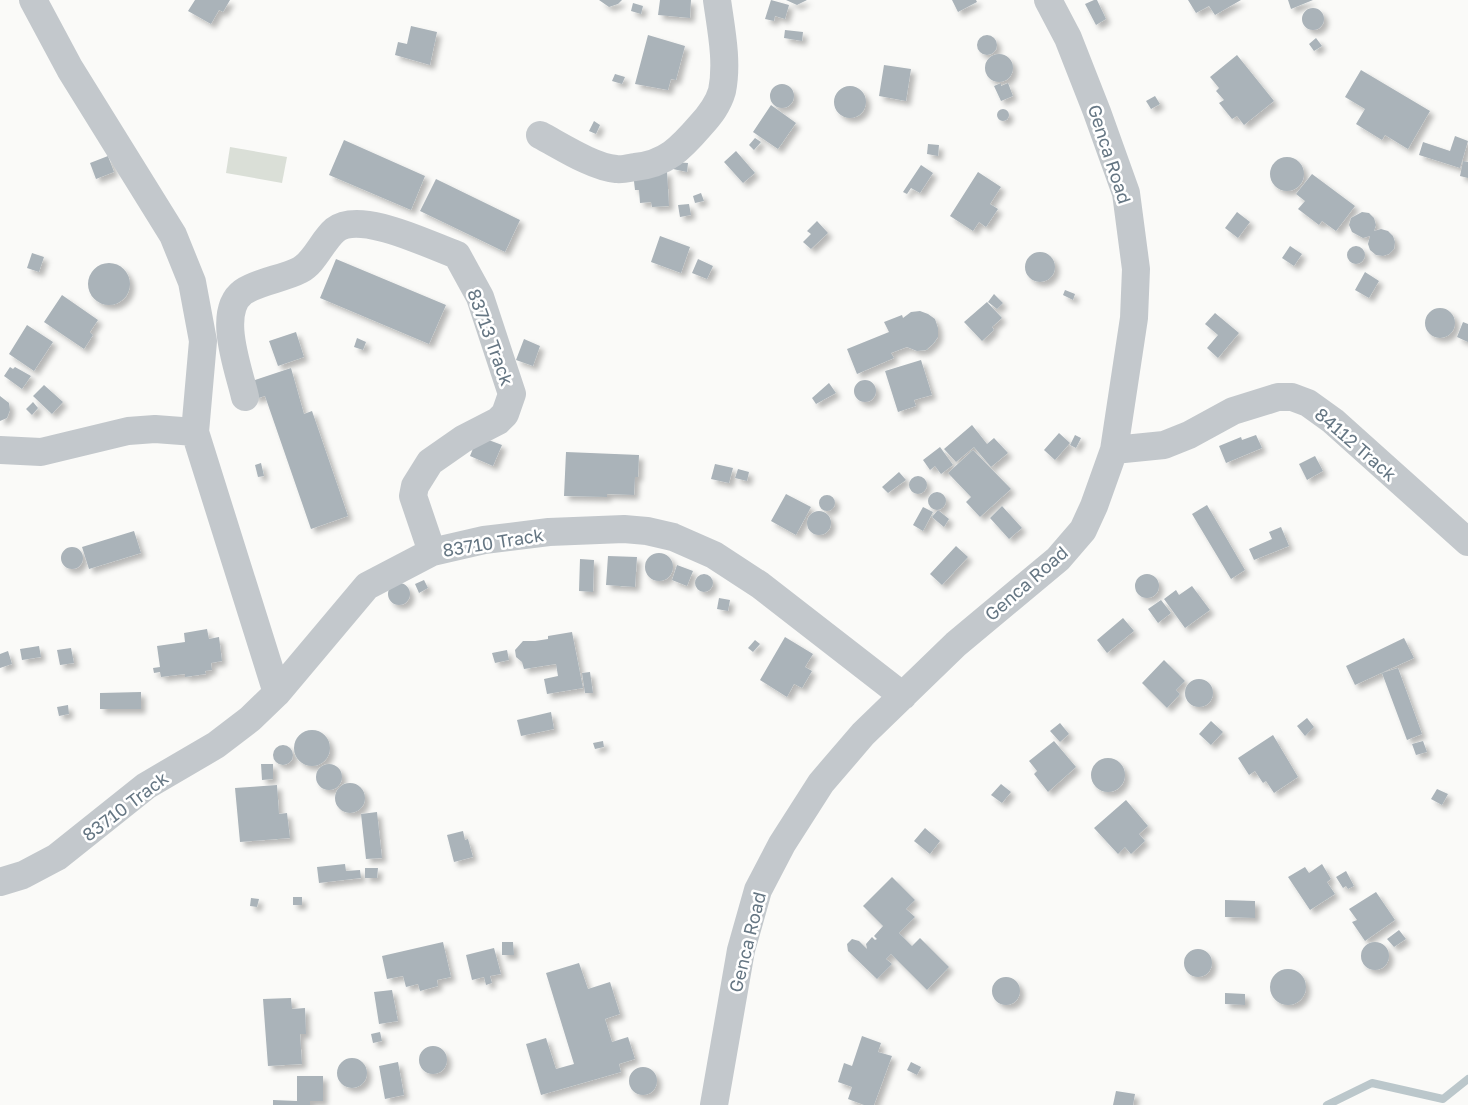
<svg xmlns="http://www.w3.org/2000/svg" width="1468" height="1105" viewBox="0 0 1468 1105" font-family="'Golos Text',sans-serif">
<defs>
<filter id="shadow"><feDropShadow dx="4.5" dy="4.5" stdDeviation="2.5" flood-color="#0004"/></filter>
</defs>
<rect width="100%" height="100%" fill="#fafaf8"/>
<path fill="#dadfd7" d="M230 147 287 157 282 183 226 173Z"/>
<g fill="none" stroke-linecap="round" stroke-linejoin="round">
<path stroke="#bbc7cb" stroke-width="8" d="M1327 1105 1372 1083 1443 1099 1468 1079"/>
</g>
<path fill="#aab3b9" filter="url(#shadow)" d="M195 0H230L223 12 219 10 211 24 188 11Z
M599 0H622L618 4 609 7Z
M660 0H691L690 18 658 15Z
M771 0 789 5 785 19 775 16 774 21 765 19Z
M786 0H807L797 5Z
M952 0H976L977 2 958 12Z
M1094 0H1097L1106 19 1096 25 1085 4Z
M1188 0H1241L1215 15 1209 6 1196 13Z
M1288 0H1313L1291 9Z
M633 3 643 6 641 14 631 11Z
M1302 19a11 11 0 1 1 22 0a11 11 0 1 1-22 0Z
M411 26 437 32 430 65 395 55 398 42 407 44Z
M785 30 803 32 802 41 784 38Z
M648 35 685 46 676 80 671 79 668 90 635 84Z
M977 45a10 10 0 1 1 20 0a10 10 0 1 1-20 0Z
M1316 38 1322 46 1314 51 1309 44Z
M985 68a14 14 0 1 1 28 0a14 14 0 1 1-28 0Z
M1237 55 1274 101 1244 125 1237 116 1232 119 1219 103 1224 100 1216 91 1219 88 1210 77Z
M884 65 911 69 906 101 879 96Z
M1361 70 1430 111 1408 149 1385 135 1382 140 1356 124 1365 109 1345 97Z
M615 74 625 77 622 84 612 81Z
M1001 83V86L1008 83 1013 96 1001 101 994 86Z
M770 96a12 12 0 1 1 24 0a12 12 0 1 1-24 0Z
M834 102a16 16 0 1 1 32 0a16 16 0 1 1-32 0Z
M1155 96 1160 104 1151 109 1146 101Z
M771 105 796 123 778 149 753 132Z
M997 115a6 6 0 1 1 12 0a6 6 0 1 1-12 0Z
M594 121 600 125 596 134 589 131Z
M1455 136 1468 141 1460 168 1419 155 1423 142 1450 151Z
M755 138 761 142 754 150 749 145Z
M344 140 425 176 411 210 329 175Z
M928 144 939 145 938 156 927 154Z
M736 151 755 173 743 183 724 162Z
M108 156 114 172 96 179 90 163Z
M1270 174a17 17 0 1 1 34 0a17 17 0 1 1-34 0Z
M1463 161 1468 162V178L1460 176Z
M674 162 688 163 687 172 673 169Z
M921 165 933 173 920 193 911 188 907 194 903 192Z
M667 171 669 206 652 207 651 202 640 203 639 190H635L633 173Z
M978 172 1001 187 990 204 998 209 986 227 979 222 973 231 950 216Z
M1312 174 1355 206 1336 231 1322 221 1319 225 1298 209 1305 201 1296 194Z
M436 179 520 220 505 252 420 211Z
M701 193 704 201 695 203 693 196Z
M689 204 691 215 680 217 678 205Z
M1237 212 1250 222 1238 238 1225 228Z
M1362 212 1369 213 1374 218 1376 225 1374 231 1381 229 1388 231 1393 236 1395 242 1394 249 1389 254 1383 256 1376 255 1370 250 1368 244 1370 236 1363 238 1352 232 1349 225 1351 218Z
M817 221 828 233 811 249 803 242 811 234 807 231Z
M660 236 690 247 681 273 651 262Z
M1290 246 1302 254 1294 266 1282 258Z
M1347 255a9 9 0 1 1 18 0a9 9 0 1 1-18 0Z
M1025 267a15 15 0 1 1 30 0a15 15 0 1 1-30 0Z
M32 253 44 257 39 272 27 268Z
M336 259 446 305 429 344 320 298Z
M698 259 713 266 707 279 692 273Z
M88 284a21 21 0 1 1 42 0a21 21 0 1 1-42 0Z
M1365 272 1379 281 1369 298 1355 290Z
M1065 290 1075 294 1073 300 1063 295Z
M994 294 1003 303 997 309 988 302Z
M62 295 98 320 90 332 93 335 84 349 44 322Z
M987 302 1002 318 992 327 994 330 982 341 964 322Z
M1425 323a15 15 0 1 1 30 0a15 15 0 1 1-30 0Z
M920 311 928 314 935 319 938 328V337L933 344 926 350 917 351 907 347 891 353 894 358 857 374 847 349 889 332 884 322 902 315 903 318 911 312Z
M1215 313 1239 333 1218 358 1207 348 1218 335 1205 324Z
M1463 322 1468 324V342L1457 337Z
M27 325 53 342 34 371 9 354Z
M296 332 304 357 278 366 269 341Z
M357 338 366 342 363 350 354 347Z
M524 339 540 346 533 366 516 360Z
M921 360 932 395 914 400 916 406 898 412 885 371Z
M10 367 13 369 15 367 31 376 22 389 4 376Z
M291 368 304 414 312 411 348 516 311 529 265 396 255 399 249 382Z
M854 391a11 11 0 1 1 22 0a11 11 0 1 1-22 0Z
M829 383 836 393 816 404 812 398Z
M44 385 63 402 52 414 33 396Z
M0 396 9 403 10 410 7 418 0 421Z
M33 402 38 408 32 415 26 409Z
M972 425 987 444 994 438 1008 453 991 467 974 447 956 462 944 449Z
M1059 433 1070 443 1055 460 1044 450Z
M1075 435 1081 438 1076 448 1070 445Z
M1256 435 1262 448 1226 463 1219 446 1241 437 1242 440Z
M478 436 502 445 493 466 470 456Z
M940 447 953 465 941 474 935 466 930 470 923 460Z
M973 450 1011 489 980 517 966 502 971 497 948 473Z
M566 452 639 455 638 477H635L634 495 607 494V497L564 496Z
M1315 456 1323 471 1307 480 1299 464Z
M261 463 264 476 258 477 255 465Z
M715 464 733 468 729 483 711 479Z
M738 469 749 472 747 481 735 478Z
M899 472 906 480 888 493 882 487Z
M909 485a9 9 0 1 1 18 0a9 9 0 1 1-18 0Z
M928 501a9 9 0 1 1 18 0a9 9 0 1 1-18 0Z
M786 494 811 507 796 535 771 521Z
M819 503a8 8 0 1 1 16 0a8 8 0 1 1-16 0Z
M1207 505 1245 570 1231 579 1192 514Z
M1002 506 1022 528 1009 539 990 518Z
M923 507 933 512 923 531 913 525Z
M938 510 949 519 944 527 932 517Z
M807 523a12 12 0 1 1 24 0a12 12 0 1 1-24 0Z
M1281 527 1289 546 1254 560 1249 549 1272 539 1269 532Z
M134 531 141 553 89 569 82 547Z
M956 546 968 557 942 585 930 574Z
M61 558a11 11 0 1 1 22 0a11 11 0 1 1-22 0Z
M645 567a14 14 0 1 1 28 0a14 14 0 1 1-28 0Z
M608 556 637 557 635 587 606 585Z
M580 559 594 560 593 592 579 591Z
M677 565 693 571 687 586 672 580Z
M1135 586a12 12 0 1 1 24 0a12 12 0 1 1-24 0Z
M695 583a9 9 0 1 1 18 0a9 9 0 1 1-18 0Z
M424 580 428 588 419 593 415 584Z
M388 594a11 11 0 1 1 22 0a11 11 0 1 1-22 0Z
M1192 586 1210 610 1185 628 1164 599 1176 590 1179 595Z
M719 598 730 600 728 611 717 609Z
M1161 600 1171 613 1158 623 1148 609Z
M1123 618 1134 631 1107 653 1097 640Z
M207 629 209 639 219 637 222 661 211 663 212 670 205 671 206 674 185 677V674L161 677 160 672 154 673 153 668 160 667 157 646 185 642 184 633Z
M572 632 583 688 547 694 544 679 558 676 556 664 524 669 522 662 516 657 515 650 523 641H535L548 639V636Z
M785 637 813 654 805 667 812 671 802 688 794 684 787 697 760 680Z
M1404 638 1414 658 1355 685 1346 666Z
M755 640 760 644 753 652 748 648Z
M39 646 41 657 22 660 20 649Z
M71 648 74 663 60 665 57 650Z
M507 650 509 660 495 663 492 653Z
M8 651 12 664 0 668V654Z
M1164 660 1185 681 1176 690 1180 694 1167 708 1142 683Z
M1398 668 1422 734 1407 740 1382 673Z
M590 672 593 693H585L582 673Z
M1185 693a14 14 0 1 1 28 0a14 14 0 1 1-28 0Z
M141 692V709H100V693Z
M68 705 69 714 59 716 57 707Z
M551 712 554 729 521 736 517 720Z
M1307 718 1314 727 1305 736 1297 726Z
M1211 721 1223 732 1211 745 1199 734Z
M1060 723 1069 734 1060 742 1050 731Z
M294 748a18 18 0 1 1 36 0a18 18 0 1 1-36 0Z
M1273 735 1298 777 1274 793 1266 781 1263 783 1255 771 1249 775 1238 758Z
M603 741 604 747 595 749 593 743Z
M1054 741 1076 767 1048 792 1034 774 1037 771 1029 761Z
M1423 741 1427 752 1416 755 1412 744Z
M273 755a10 10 0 1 1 20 0a10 10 0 1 1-20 0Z
M1091 775a17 17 0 1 1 34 0a17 17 0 1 1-34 0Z
M261 764H273V779L262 780Z
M316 777a13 13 0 1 1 26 0a13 13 0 1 1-26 0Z
M335 798a15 15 0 1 1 30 0a15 15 0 1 1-30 0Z
M1001 784 1011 792 1002 803 991 795Z
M277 785 279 814 287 813 290 838 240 842 235 788Z
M1437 789 1448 794 1442 805 1431 799Z
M1126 800 1148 826 1139 834 1145 841 1131 854 1125 847 1118 854 1094 828Z
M377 812 382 858 366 859 361 814Z
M925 828 940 841 930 854 914 841Z
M463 831 465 840 468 839 473 857 454 862 447 835Z
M345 864 346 871 360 870 361 878 319 883 317 867Z
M1322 864 1331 879 1327 882 1335 894 1310 910 1288 877 1305 867 1309 873Z
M365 868H378L377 878H365Z
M1346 871 1354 886 1348 889 1346 886 1343 888 1336 877Z
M892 877 915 900 906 909 915 917 899 933 912 946 920 938 949 967 927 990 891 954 886 959 892 964 877 979 848 951 847 944 852 939 859 941 867 949 866 944 872 937 875 940 877 939 874 936 883 926 863 906Z
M1376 892 1395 920 1365 941 1352 922 1357 920 1349 909Z
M293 897H302V905H293Z
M251 898 259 899 257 907 250 906Z
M1225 900 1255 901V918L1225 917Z
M1399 930 1406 939 1394 947 1387 939Z
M443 942 451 977 437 980 438 986 420 991 418 984 406 987 403 976 387 979 382 956Z
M502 942H513L514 955H502Z
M1361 956a14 14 0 1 1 28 0a14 14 0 1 1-28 0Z
M494 948 501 974 490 976 492 983 486 985 484 977 472 980 466 955Z
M1184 963a14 14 0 1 1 28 0a14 14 0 1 1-28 0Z
M579 963 588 989 610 982 620 1014 605 1019 612 1042 628 1037 635 1059 619 1064 621 1072 541 1095 526 1044 546 1038 556 1069 574 1064 546 973Z
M1270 987a18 18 0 1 1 36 0a18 18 0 1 1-36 0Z
M992 991a14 14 0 1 1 28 0a14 14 0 1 1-28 0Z
M392 990 398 1021 379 1024 374 992Z
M1225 993 1245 994V1005L1225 1004Z
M291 998 292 1009 305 1008 306 1034H300L302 1064 268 1066 263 999Z
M380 1032 382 1041 373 1043 371 1034Z
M862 1036 881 1043 878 1052 892 1056 874 1105H864L848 1099 852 1087 838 1082 844 1063 852 1066Z
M419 1060a14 14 0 1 1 28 0a14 14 0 1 1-28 0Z
M337 1073a15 15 0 1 1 30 0a15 15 0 1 1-30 0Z
M398 1062 404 1095 385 1099 379 1066Z
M911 1062 921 1067 917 1075 907 1070Z
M629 1081a14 14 0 1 1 28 0a14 14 0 1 1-28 0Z
M297 1076H323V1101H310V1105H273V1100L297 1101Z
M1116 1091 1135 1094 1133 1105H1113Z"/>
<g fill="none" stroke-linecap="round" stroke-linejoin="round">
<path stroke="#c3c8cc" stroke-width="28" d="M33 0 70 69 173 235 192 282 203 341 195 432 277 693
M540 135C561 146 593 167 616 169 622 170 629 168 635 167 666 164 681 148 700 126 710 115 718 105 722 91 728 62 721 29 717 0
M245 397C239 370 216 312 243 292 259 281 283 279 300 270 315 262 322 241 335 230 360 210 429 245 457 255L480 297 512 394 505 414 498 421 463 439 430 462 415 486 413 496 432 552
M0 450 41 452 128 431 155 429 195 432
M1114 450 1164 445 1189 435 1233 411 1278 397H1292L1308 403 1333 421 1468 542
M0 882 23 875 57 857 146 786 216 745 250 719 277 693 367 586 432 552 484 540 549 532 624 529 647 531 673 537 714 555 760 585 903 696
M714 1105 741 950 758 890 782 844 821 783 863 734 956 644 1058 559 1083 530 1094 506 1114 450 1134 318 1136 269 1126 193 1097 112 1068 38 1048 0"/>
</g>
<g text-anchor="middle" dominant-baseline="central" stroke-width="5" stroke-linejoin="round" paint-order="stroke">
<g font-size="18" fill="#657683" stroke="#fff">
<text transform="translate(1110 154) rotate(72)">Genca Road</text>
<text transform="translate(491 337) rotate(70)">83713 Track</text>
<text transform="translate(1356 444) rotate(41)">84112 Track</text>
<text transform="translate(493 542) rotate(-9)">83710 Track</text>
<text transform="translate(1026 583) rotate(-41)">Genca Road</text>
<text transform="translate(125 806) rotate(-37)">83710 Track</text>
<text transform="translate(747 942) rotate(-76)">Genca Road</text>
</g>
</g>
</svg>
